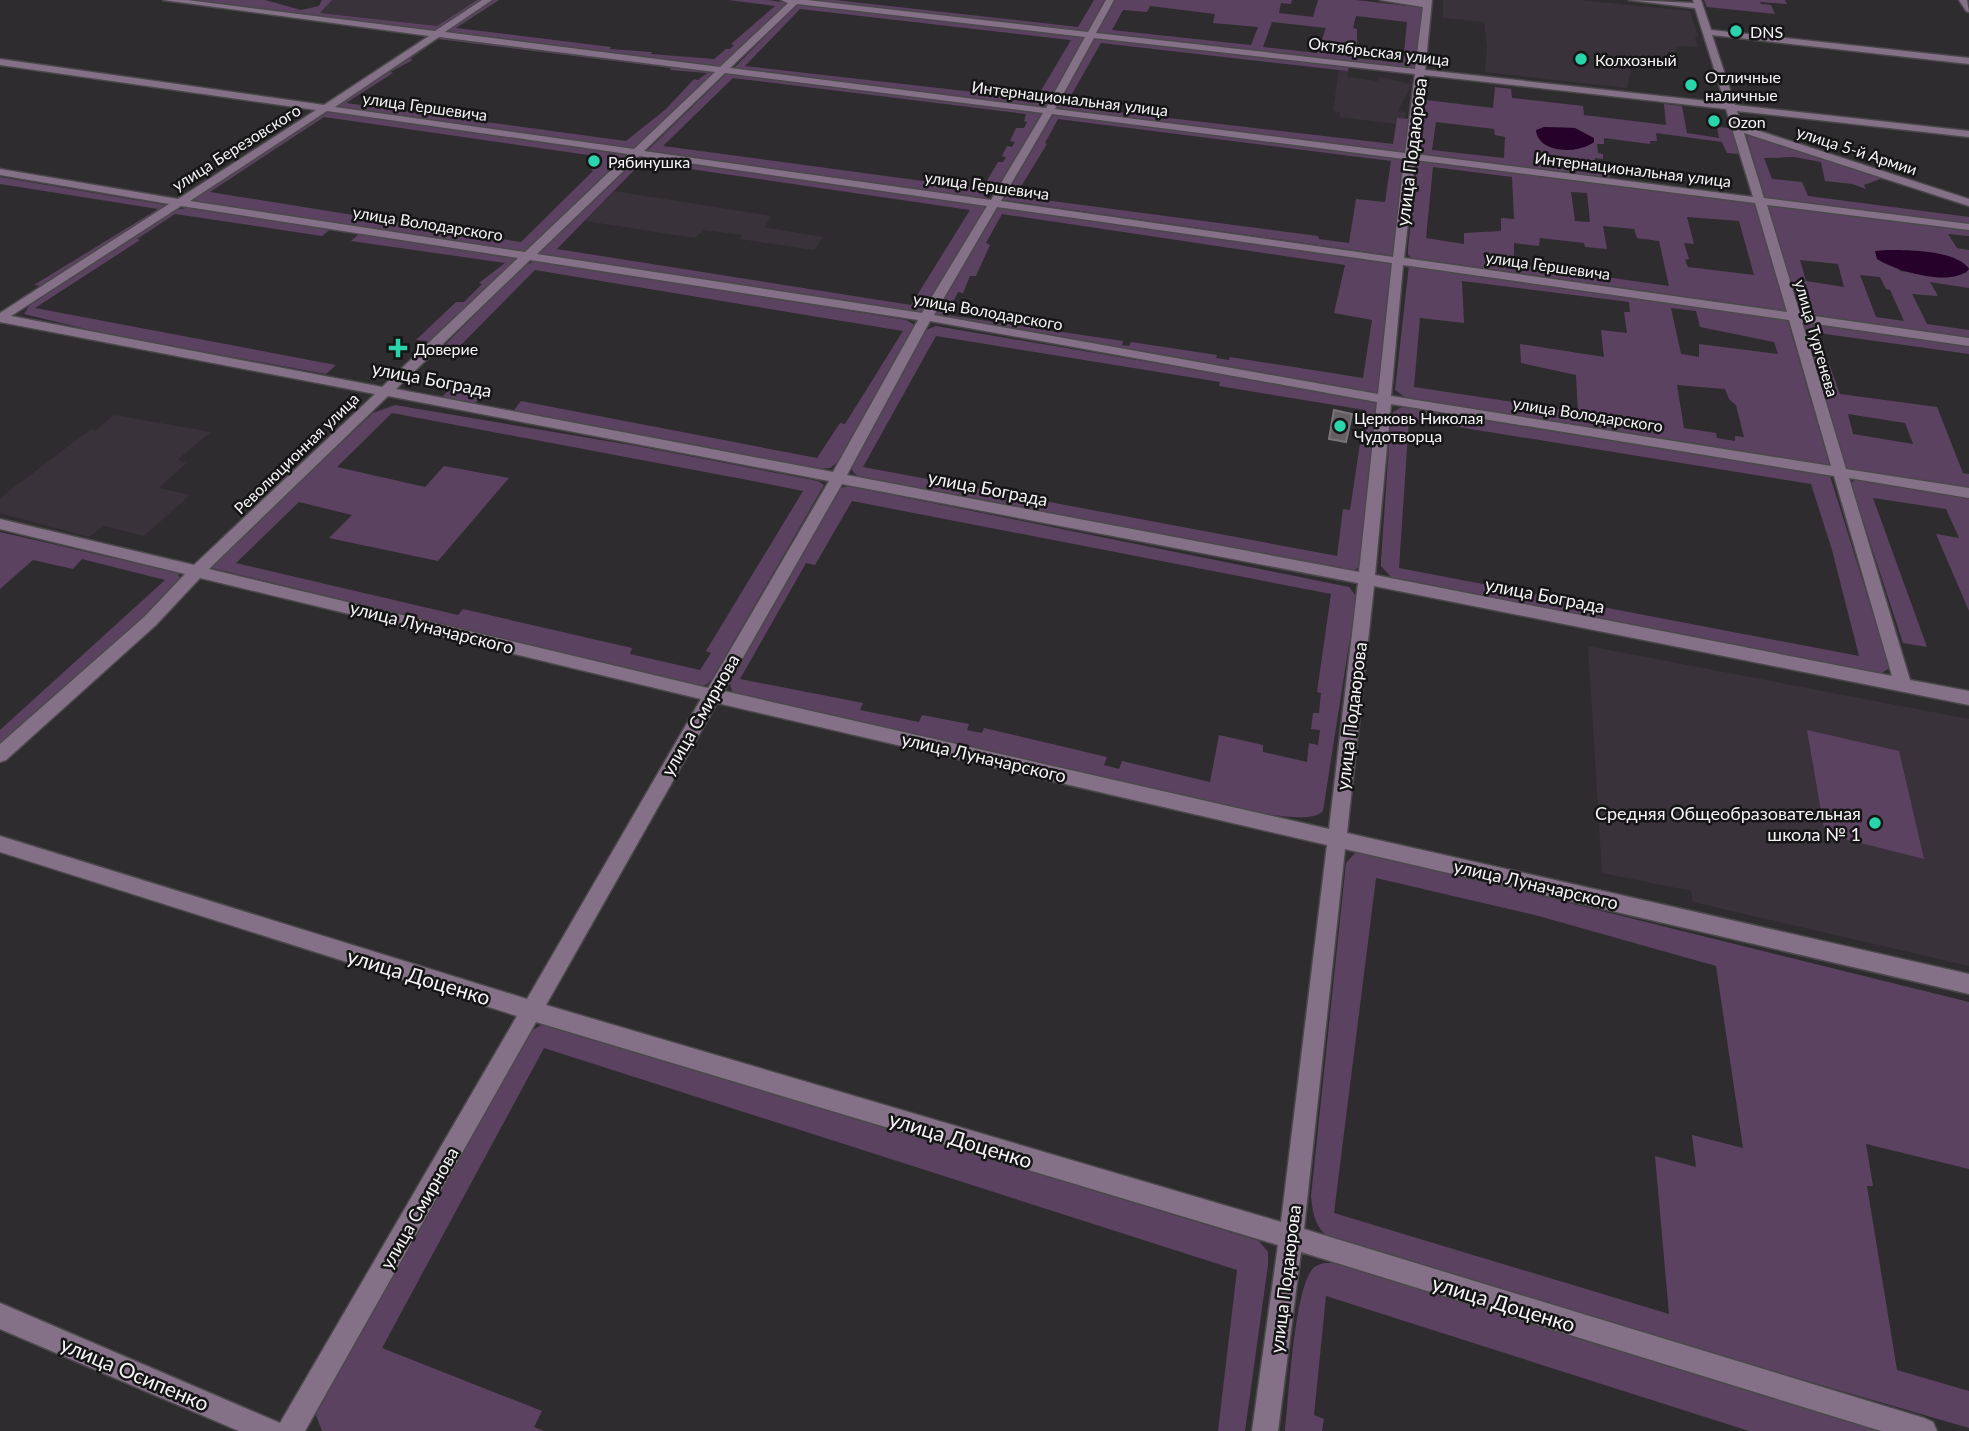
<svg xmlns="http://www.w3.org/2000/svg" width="1969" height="1431" viewBox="0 0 1969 1431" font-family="Lato,sans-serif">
<rect width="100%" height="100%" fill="#2f2c2f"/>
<path fill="#39323a" d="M332 0H477L437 26 320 13Z
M1443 0H1580L1690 11 1698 37H1695L1698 47 1677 46 1674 67 1632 66 1627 88 1485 72 1487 47 1484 22 1443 18Z
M1339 70 1348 71 1347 77 1378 81 1379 77 1412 84 1398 111 1406 112 1405 119 1397 118 1396 124 1340 117V112L1333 111Z
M614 191 772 216 764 227 823 237 814 250 740 239 742 235 704 230 695 238 585 221Z
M114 415 211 432 177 460 186 463 159 488 190 495 144 536 104 526 89 537 0 513V498L91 429 96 430Z
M1588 646 1969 719V966L1693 902 1691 891 1602 873Z"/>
<path fill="#5c4261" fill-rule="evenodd" d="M167 0H265L301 10 319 6 322 0H332L320 13 437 26 477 0H482L435 31Z
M491 0H499L456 28 611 47 610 49 652 52 651 54 714 59 726 49H730L734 45 731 44 775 6 728 0H768L789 3 723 67 446 31Z
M803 0H835L1078 27 1094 0H1108L1089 32Z
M1114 0H1292L1291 4 1281 3 1279 13 1313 17 1318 0H1356L1425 8 1415 69H1412L1094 33ZM1150 6 1215 14 1213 23 1258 27 1251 45 1112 30 1123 10 1147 12ZM1356 16 1407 22 1403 63 1352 58 1353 45H1357V29L1353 28ZM1272 22 1326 28 1317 53 1263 47Z
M1704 0H1785L1787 4 1760 2 1761 4 1771 5 1775 14 1707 7Z
M798 3 1085 35 1048 108 826 82 734 68ZM800 9 1070 40H1071L1036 99 745 66Z
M436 37 720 70 635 149 335 106ZM438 39 671 68 670 70 707 73 698 80 694 79 666 109 626 141 346 103 393 73 390 72 413 60 410 59Z
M1092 38 1349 65 1348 71 1101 43 1065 106 1393 144 1397 118 1410 119 1406 153 1060 110 1056 107Z
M728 72 1042 112 1043 114 996 191 985 198 647 151ZM733 78 1026 114 1024 121 1027 122 1024 128H1016L1010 141 1015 142 1012 147 1007 146 1002 156 1006 157 1003 162H998L982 189 663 146Z
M1495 87 1511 89 1512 98 1583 106 1584 115 1666 125 1664 104 1682 106 1687 133 1719 138 1717 127 1731 128 1740 154 1727 153 1722 142 1656 133 1657 141H1650V144L1604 138V144H1597L1598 153 1603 154V159L1595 158V164L1609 167 1610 179 1416 154 1426 100 1493 108ZM1436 122 1494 129 1495 135 1505 137 1504 158 1432 150ZM1544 127 1575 128V150L1552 148Z
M330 111 631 154 525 252 194 201 195 196ZM324 117 602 157 591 169 593 171 521 242 210 192Z
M1054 114 1407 157 1395 256 1004 200 1002 195ZM1058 119 1391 161 1385 202 1356 199 1349 243 1319 239 1318 236 1015 196 1047 144 1045 143Z
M1746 133 1897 182 1880 179 1864 185 1866 189 1852 184 1825 181 1821 162 1794 157 1764 158 1772 179 1802 182 1808 196 1969 217V225L1768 199 1763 194Z
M642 155 985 203 988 207 926 314 539 254V251ZM642 162 970 210 911 305 557 249Z
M1421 160 1753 202 1756 204 1787 311 1412 258 1408 255V249L1417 165ZM1433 167 1512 177 1514 219 1501 218V231L1464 233V244L1426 238ZM1571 192 1587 193 1590 222 1575 221ZM1687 217 1739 221 1754 275 1688 267 1685 260 1689 259 1684 243 1694 244ZM1603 226 1634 229 1637 238 1659 241 1669 286 1514 264V243L1539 246 1540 238 1584 243 1585 247 1607 249Z
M0 177 165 205 167 207 41 286 34 285 158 209 0 184Z
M999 205 1393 262 1380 395 932 317ZM1002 214 1345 265 1334 313 1372 320 1363 378 1230 357 1229 360 1216 358 1217 355 1131 342 1129 346 1122 345 1123 341 947 315 958 292 963 293 970 276H976L990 245 986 243Z
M1766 205 1969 229V236L1948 234 1957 248 1969 250V268L1952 257 1887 250 1900 271 1927 275 1966 273 1969 269V288L1930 282 1938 296 1912 294 1927 324 1969 330V341L1802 314ZM1800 260 1838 264 1844 287 1806 281ZM1860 275 1880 277 1886 289 1890 290 1904 321 1876 317Z
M190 207 332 228 322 236 175 214 137 239 140 240 35 308 336 365 326 374 107 334 24 314 29 306 172 211Z
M361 232 521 257 435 342 416 340 456 302H464L482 284 479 283 505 263 351 241Z
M538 260 906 320 917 326 839 461 830 468 818 469 516 413 514 410 521 401 817 458 840 423 845 424 903 331 535 270 455 351 441 349 523 266Z
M1409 265 1785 318 1788 322 1830 466 1654 441 1406 398 1395 390ZM1462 281 1629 302 1630 312H1624L1627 333 1601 330 1604 357 1520 344 1521 363 1576 375 1578 412 1414 387 1420 318 1464 323ZM1671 308 1696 311 1700 327 1774 342 1778 354 1699 344V357L1681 354ZM1677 385 1725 389 1729 399 1736 405 1744 437 1735 436V441L1717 438 1716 433 1684 428Z
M1804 322 1969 345V354L1818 333 1840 394 1937 407 1963 473 1969 474V491L1851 470 1844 466 1803 326ZM1848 414 1905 423 1913 444 1853 434Z
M936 326 1379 401 1361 565 1354 571 859 477 853 472 851 466 926 330ZM936 336 1220 382 1219 386 1365 410 1350 510 1343 509 1337 556 863 467Z
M452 387 489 394 473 404 442 397Z
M395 405 642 447 818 481 824 485 712 679 706 685 697 686 212 568 215 561 373 413ZM392 413 758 482 803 491 706 651 711 653 700 670 630 654 632 648 463 609 458 615 236 563 299 502 352 515 329 538 438 561 509 478 444 466 425 487 337 467Z
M1402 407 1830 476 1888 662V669L1879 675 1391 577 1381 566V560L1391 417 1393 412ZM1409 419 1811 484 1832 550 1859 656 1399 568Z
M1864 479 1969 498V611L1936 534 1959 538 1946 509 1873 498 1927 647 1903 643 1851 484 1854 480Z
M848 486 1349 587 1356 596 1354 612 1323 811C1310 826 1249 810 1229 807L733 694 730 684 769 607 837 489ZM852 501 1331 594 1317 692 1321 693 1319 713H1313L1311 729 1320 730 1318 745 1309 743 1307 762 1263 752V745L1219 735 1210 782 1122 761 1119 769 1104 765 1107 757 984 728 982 733 967 730 969 724 922 715 919 722 860 710 863 703 740 679 806 563 815 565Z
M0 532 178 573 180 579 173 589 0 748V730L165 580 82 559 73 569 33 560 0 589Z
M1807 730 1899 751 1924 859 1825 834Z
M1364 852 1969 1002V1169L1866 1144 1873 1186H1867L1897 1370 1969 1391V1428L1350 1248C1321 1236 1314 1228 1311 1196L1346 863 1355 853ZM1376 878 1535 915 1716 966 1743 1148 1692 1135 1696 1167 1655 1156 1669 1314 1334 1213Z
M550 1024 1259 1241 1268 1252V1265L1245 1431H1218L1237 1270 544 1048 382 1348 542 1411 534 1427 544 1431H322L316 1415 321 1402 530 1032 541 1025Z
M1324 1263H1341L1883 1431H1749L1326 1296 1314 1415 1324 1419 1322 1431H1285C1289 1396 1294 1296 1311 1271 1314 1266 1318 1265 1324 1263Z"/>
<path fill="#26022b" d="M1544 127 1575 128 1594 138V142C1579 154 1538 154 1536 130Z
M1887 250C1908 250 1957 250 1969 269 1952 288 1896 271 1877 259L1875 251Z"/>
<path fill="#635f63" stroke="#787479" stroke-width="2" d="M1334 410 1352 414 1346 442 1329 439Z"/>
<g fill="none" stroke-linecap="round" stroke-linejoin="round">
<defs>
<path id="minor" d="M163 0H187L435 31 482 0H492L445 32 720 67 788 3 781 0H807L1088 32 1106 0H1114L1096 33 1415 69 1423 7 1380 0H1432L1425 70 1725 103 1695 8 1629 0 1694 3 1693 0H1701L1711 30 1969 58V64L1712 35 1735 105 1969 131V137L1737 111 1741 125 1969 199V206L1744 133 1764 198 1969 224V230L1767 205 1800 314 1969 338V346L1802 322 1846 469 1969 488V498L1849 478 1910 680 1969 691V705L1374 586 1347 833 1969 974V994L1345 849 1304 1229 1924 1418 1933 1422 1937 1431H1881L1301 1252 1278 1431H1252L1278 1245 536 1022 305 1431H239L0 1329V1303L280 1423 517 1016 0 852V836L527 999 701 699 200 578 156 625 6 760 0 762V744L144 617 185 574 0 529V519L194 565 375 394 0 322V313L169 204 0 175V169L178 199 316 110 0 65V59L324 105 429 36ZM797 4 1085 37 1046 108 730 68ZM439 37 715 72 634 149 335 107ZM1094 38 1415 74 1405 153 1055 109ZM725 73 1043 113 991 200 644 151ZM1424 75 1726 109 1753 197 1415 154ZM327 111 628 154 525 252 190 201ZM1052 114 1404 159 1393 257 1001 201ZM639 156 987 206 922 313 537 254ZM1415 160 1755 203 1787 312 1404 258ZM181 206 518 258 382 387 11 316ZM997 207 1392 263 1378 394 934 315ZM530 260 918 320 833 472 396 389ZM1403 265 1789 320 1831 466 1391 396ZM930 321 1377 402 1359 572 847 475ZM388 396 829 481 708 688 209 569ZM1391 404 1834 476 1892 676 1375 575ZM842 484 1358 583 1329 829 724 691ZM717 703 1327 845 1281 1222 546 1005Z
M1959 0H1967L1969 12 1966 11Z"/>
</defs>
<use href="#minor" stroke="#4b484b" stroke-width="3"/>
<use href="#minor" fill="#847187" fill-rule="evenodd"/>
</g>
<g fill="#2ad5ac" stroke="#161516" stroke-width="2.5">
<circle cx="1736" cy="31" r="7"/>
<circle cx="1581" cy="59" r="7"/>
<circle cx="1691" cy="85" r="7"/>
<circle cx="1714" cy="121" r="7"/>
<circle cx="594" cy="161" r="7"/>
<path d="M394.5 337.5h7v7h7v7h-7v7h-7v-7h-7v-7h7z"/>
<circle cx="1340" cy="426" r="7"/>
<circle cx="1875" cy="823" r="7"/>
</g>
<g text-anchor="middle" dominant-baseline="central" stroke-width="5" stroke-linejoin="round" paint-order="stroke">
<g font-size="16" fill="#f5f3f6" stroke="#161516" text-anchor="start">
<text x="1750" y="31">DNS</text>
<text x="1595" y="59">Колхозный</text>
<text x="1705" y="76">Отличные<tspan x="1705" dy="18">наличные</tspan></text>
<text x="1728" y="121">Ozon</text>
<text x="608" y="161">Рябинушка</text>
<text x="414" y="348">Доверие</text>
<text x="1354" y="417">Церковь Николая<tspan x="1354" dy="18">Чудотворца</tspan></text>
</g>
<g font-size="16" fill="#f5f3f6" stroke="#161516">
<text transform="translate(1379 51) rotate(7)">Октябрьская улица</text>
<text transform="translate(1070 98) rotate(7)">Интернациональная улица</text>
<text transform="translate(425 106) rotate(8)">улица Гершевича</text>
<text transform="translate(236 147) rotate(-32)">улица Березовского</text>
<text transform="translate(1857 150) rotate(18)">улица 5-й Армии</text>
<text transform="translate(1633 169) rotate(7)">Интернациональная улица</text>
<text transform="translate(987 185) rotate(8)">улица Гершевича</text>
<text transform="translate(428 223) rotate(9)">улица Володарского</text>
<text transform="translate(1548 265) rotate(8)">улица Гершевича</text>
<text transform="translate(988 311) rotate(10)">улица Володарского</text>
<text transform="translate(1817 338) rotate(74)">улица Тургенева</text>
<text transform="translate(1588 414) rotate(9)">улица Володарского</text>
<text transform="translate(296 453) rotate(-44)">Революционная улица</text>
</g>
<g font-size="18" fill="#f5f3f6" stroke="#161516">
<text transform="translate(1411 152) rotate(-83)">улица Подаюрова</text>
<text transform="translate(432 379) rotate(11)">улица Бограда</text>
<text transform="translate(988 488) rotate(11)">улица Бограда</text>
<text transform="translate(1545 595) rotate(11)">улица Бограда</text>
<text transform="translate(432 627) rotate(14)">улица Луначарского</text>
<text transform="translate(700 715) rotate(-60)">улица Смирнова</text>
<text transform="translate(1351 716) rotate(-83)">улица Подаюрова</text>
<text transform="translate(984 757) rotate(13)">улица Луначарского</text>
<text transform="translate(1536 884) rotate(13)">улица Луначарского</text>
<text transform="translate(419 1208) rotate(-60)">улица Смирнова</text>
<text transform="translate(1285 1279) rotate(-83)">улица Подаюрова</text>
</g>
<g font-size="18" fill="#f5f3f6" stroke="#161516" text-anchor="end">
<text x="1861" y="813">Средняя Общеобразовательная<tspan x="1861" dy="21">школа № 1</tspan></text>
</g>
<g font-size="21" fill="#f5f3f6" stroke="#161516">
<text transform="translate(419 976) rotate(17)">улица Доценко</text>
<text transform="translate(961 1139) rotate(17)">улица Доценко</text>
<text transform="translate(1504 1303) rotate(17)">улица Доценко</text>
<text transform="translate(135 1373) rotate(23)">улица Осипенко</text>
</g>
</g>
</svg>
